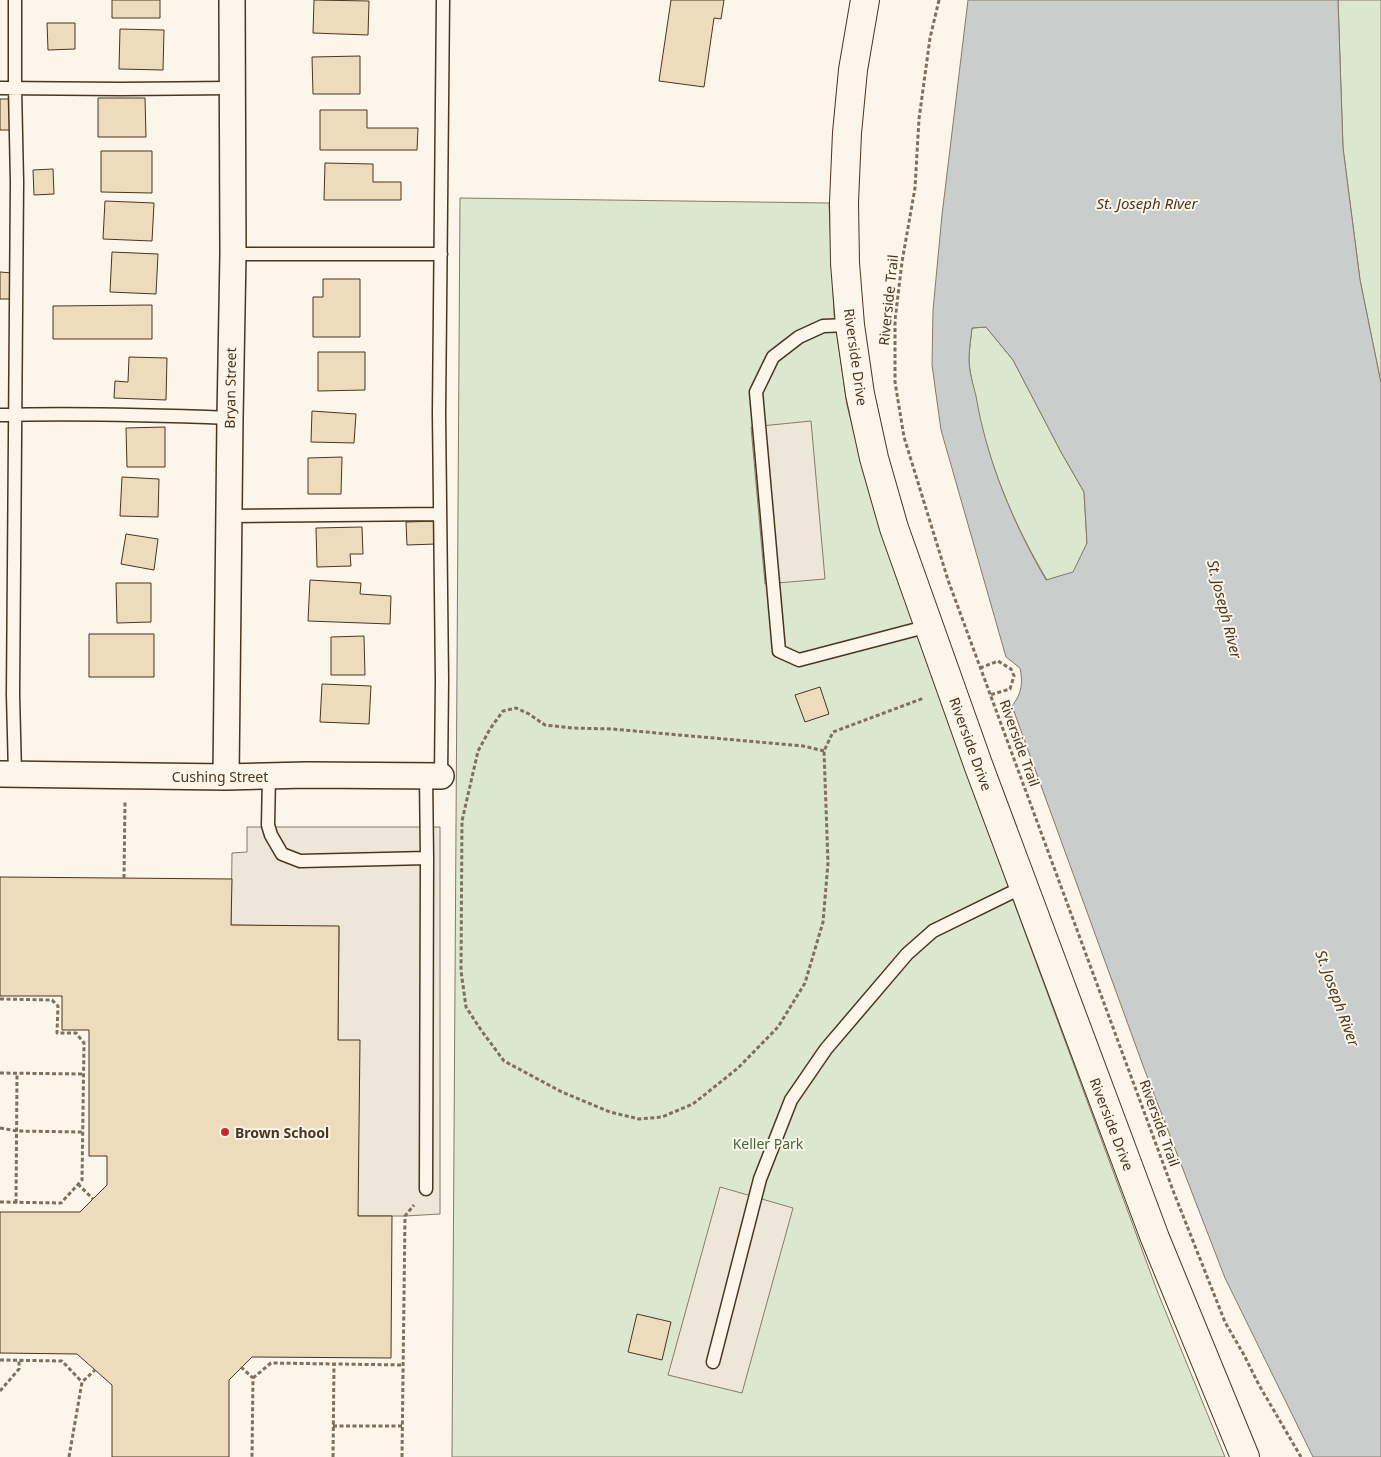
<svg xmlns="http://www.w3.org/2000/svg" width="1381" height="1457" viewBox="0 0 1381 1457" font-family="'Noto Sans',sans-serif">
<rect width="100%" height="100%" fill="#fbf6e9"/>
<path fill="#dce7d0" stroke="#887966" d="M1338 0H1381V383L1360 280 1343 148Z
M460 198 829 203 834 314 847 405 868 488 1016 908 1158 1293 1225 1457H452Z
M986 327 1013 360 1061 452 1084 492 1087 543 1074 572 1047 580C1013 523 987 461 975 396 973 384 969 371 969 359 969 349 971 338 972 328Z"/>
<path fill="#ede7d9" stroke="#887966" d="M811 421 825 579 765 584 751 427Z
M247 827H440V1214L405 1216H358L338 1040 339 927 231 925 232 853 247 852Z
M720 1187 793 1208 742 1393 668 1375Z"/>
<path fill="#c9cecd" stroke="#887966" fill-rule="evenodd" d="M968 0H1338L1343 148 1360 280 1381 383V1457H1313L1225 1278 1145 1071 1012 706C1022 693 1023 683 1020 668L1006 657 941 430 932 365 933 310 942 215ZM986 327 1013 360 1061 452 1084 492 1087 543 1073 572 1046 580C1013 523 987 461 976 396 973 384 969 371 969 359 969 349 971 338 972 328Z"/>
<path fill="#ecdcbc" stroke="#4a3520" d="M112 0H160V18H112Z
M314 0 369 1 368 35 313 33Z
M671 0H724L721 19 714 18 704 87 659 81Z
M47 23H75V49L48 50Z
M120 29 164 30 163 70 119 69Z
M360 56V94H313L312 57Z
M98 98H145L146 137H98Z
M0 99H11V130H0Z
M320 110H367V128H418L417 150H320Z
M101 151H152V193L101 192Z
M325 163 373 164V182H401V200H324Z
M53 169 54 194 34 195 33 170Z
M105 201 154 203 152 241 103 239Z
M112 252 158 254 156 294 110 292Z
M0 272 12 273 11 299H0Z
M323 279H360V337H313V297H323Z
M152 305V339H53V306Z
M318 352H365V390L318 391Z
M129 357 167 358 166 400 114 398 115 381 128 382Z
M312 411 356 414 354 443 311 442Z
M165 427V467H127L126 428Z
M342 457 341 494H308V458Z
M122 477 159 479 158 517 120 516Z
M436 521V544L407 545 406 522Z
M362 527 363 554H350L351 566 317 567 316 528Z
M126 534 158 539 154 570 121 564Z
M310 580 361 583 360 594 391 596 390 624 308 621Z
M116 583H151V622L117 623Z
M89 634H154V677H89Z
M364 636 365 675H331V637Z
M322 684 371 686 369 724 320 722Z
M820 687 829 714 805 722 795 695Z
M0 877 232 879 231 925 339 926 338 1040H360L358 1216H392L391 1358 252 1357 229 1380V1457H112V1385L77 1354 0 1353V1212H80L107 1185V1156H89V1030H62V996H0Z
M637 1314 671 1322 662 1360 628 1352Z"/>
<g fill="none" stroke-linecap="round" stroke-linejoin="round">
<defs>
<path id="lane" d="M0 88 121 89 232 88
M233 254H441
M850 325 823 326 799 337 773 357 756 392 779 651 799 660 929 626
M0 415C77 413 153 415 230 418
M229 516 440 514
M15 774 13 695 17 182 15 88V0
M269 776 268 825 271 835 282 854 300 861 427 858 426 776
M441 776 442 680 439 413 443 0
M426 1189 427 858
M713 1362 760 1179 791 1100 826 1049 907 954 933 931 1023 887"/>
<path id="street" d="M0 774 226 777 307 775 441 776
M226 777 230 418 233 254 232 0"/>
<path id="secondary" d="M865 0 853 70 847 133 844 202 845 263 850 325 860 394 874 458 894 528 979 767 1155 1238 1245 1457"/>
</defs>
<use href="#lane" stroke="#4a3520" stroke-width="15"/>
<use href="#street" stroke="#4a3520" stroke-width="28"/>
<use href="#secondary" stroke="#4a3520" stroke-width="30"/>
<path stroke="#7f6f5c" stroke-width="3" stroke-dasharray="4 2.5" stroke-linecap="butt" d="M939 0 930 38 919 119 915 188 902 262 895 320V382L904 437 948 580 1174 1193 1225 1322 1244 1355 1259 1385 1301 1457
M980 668 998 661 1011 669 1014 676 1010 689 990 695
M824 751 803 746 612 729 572 728 545 725 529 714 516 708 503 711 490 729 478 751 462 821 461 971 466 1007 481 1030 504 1061 562 1092 610 1112 639 1119 662 1117 693 1104 738 1068 778 1027 805 983 823 922 828 863 824 751 833 732 924 698
M124 878 125 801
M0 999 52 1000 58 1006 57 1033H76L84 1043 82 1180 61 1203 0 1202
M0 1073 83 1074
M0 1128 17 1131 82 1132
M78 1184 93 1199
M16 1203 17 1074
M0 1360 62 1361 82 1382
M241 1367 253 1378 252 1457
M253 1378 271 1363 403 1365
M0 1391 19 1369V1360
M333 1426H403
M69 1457 82 1382 95 1370
M333 1457 334 1364
M402 1457 405 1216 414 1205"/>
<use href="#lane" stroke="#fbf6e9" stroke-width="12"/>
<use href="#street" stroke="#fbf6e9" stroke-width="25"/>
<use href="#secondary" stroke="#fbf6e9" stroke-width="28"/>
</g>
<circle fill="#c62828" stroke="#fbf6e9" stroke-width="2" cx="225" cy="1132" r="5"/>
<g text-anchor="middle" dominant-baseline="central" stroke-width="4" stroke-linejoin="round" paint-order="stroke">
<g font-size="14" fill="#4a3520" stroke="#fbf6e9">
<text transform="translate(888 300) rotate(-84)">Riverside Trail</text>
<text transform="translate(856 357) rotate(82)">Riverside Drive</text>
<text transform="translate(230 388) rotate(-89)">Bryan Street</text>
<text transform="translate(1020 743) rotate(70)">Riverside Trail</text>
<text transform="translate(971 744) rotate(70)">Riverside Drive</text>
<text x="220" y="776">Cushing Street</text>
<text transform="translate(1160 1123) rotate(70)">Riverside Trail</text>
<text transform="translate(1112 1124) rotate(69)">Riverside Drive</text>
</g>
<g font-size="14" font-weight="bold" fill="#4a3520" stroke="#fbf6e9" text-anchor="start">
<text x="235" y="1132">Brown School</text>
</g>
<g font-size="14" fill="#436837" stroke="#fbf6e9">
<text x="768" y="1143">Keller Park</text>
</g>
<g font-size="15" font-style="italic" fill="#4a3520" stroke="#fbf6e9">
<text x="1147" y="203">St. Joseph River</text>
<text transform="translate(1225 609) rotate(76)">St. Joseph River</text>
<text transform="translate(1338 998) rotate(70)">St. Joseph River</text>
</g>
</g>
</svg>
